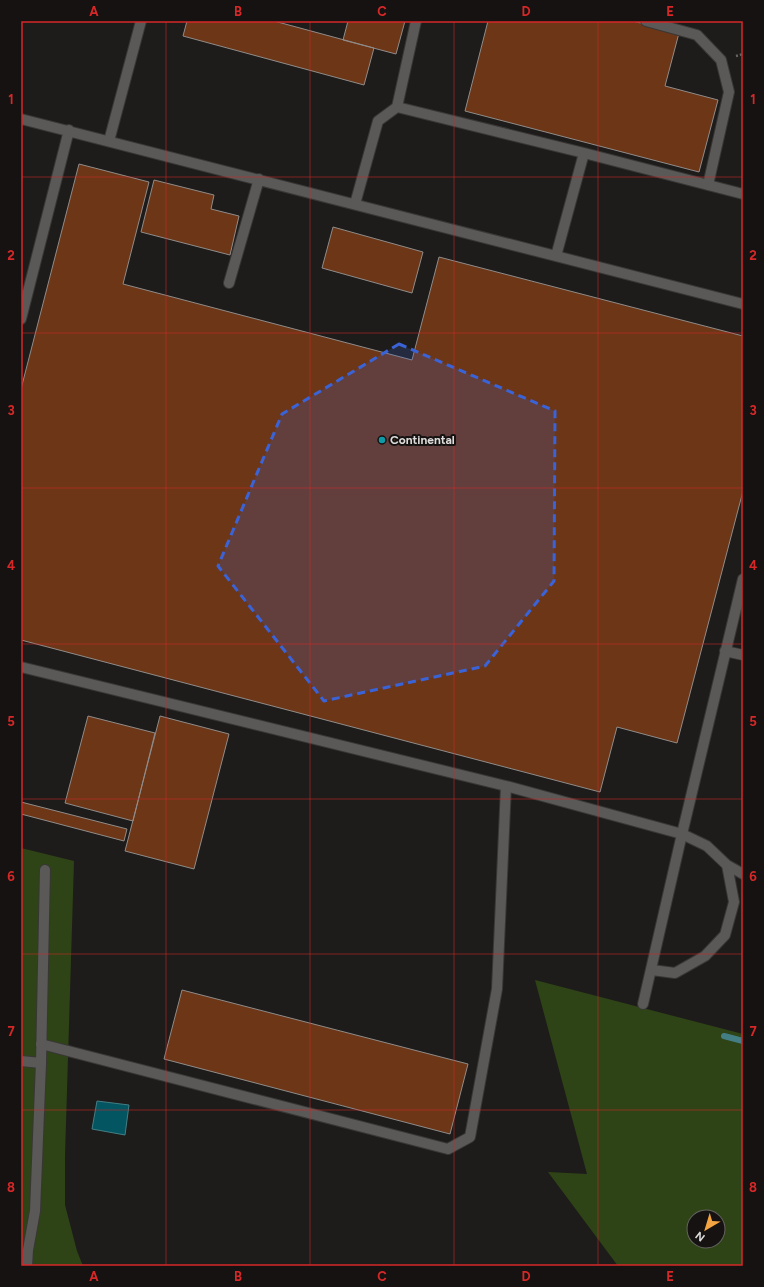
<svg xmlns="http://www.w3.org/2000/svg" width="764" height="1287" viewBox="0 0 764 1287" font-family="Figtree,sans-serif">
<rect width="100%" height="100%" fill="#1e1c1a"/>
<path fill="#2e4416" fill-rule="evenodd" d="M21 848 74 861 65 1156V1205L77 1251 83 1266H21Z
M535 980 743 1034V1266H618L548 1172 587 1174ZM694 1217H718V1241H694Z"/>
<path fill="#035561" stroke="#447e85" d="M97 1101 129 1105 125 1135 92 1129Z"/>
<g fill="none" stroke-linecap="round" stroke-linejoin="round">
<path stroke="#447e85" stroke-width="6" d="M724 1036 743 1041"/>
</g>
<path fill="#6c3617" stroke="#908c8a" d="M187 21H274L374 48 364 85 183 36Z
M348 21H405L396 54 343 40Z
M488 21H633L679 33 665 86 718 100 699 172 465 111Z
M79 164 149 182 123 284 412 360 439 257 743 336V491L677 743 617 727 600 792 21 640V389Z
M154 180 214 195 211 209 239 216 230 255 141 232Z
M333 227 423 252 412 293 322 268Z
M88 716 155 733 133 821 65 803Z
M160 716 229 734 194 869 125 851Z
M21 802 127 829 124 841 21 814Z
M182 990 468 1064 450 1134 164 1059Z"/>
<g fill="none" stroke-linecap="round" stroke-linejoin="round">
<defs>
<path id="service" d="M646 21 697 35 721 60 729 92 708 185
M397 107 416 21
M21 119 743 304
M109 141 141 21
M355 204 378 121 397 107 584 153
M556 256 584 153 743 194
M229 283 259 179
M21 319 69 130
M725 651 743 655
M21 667 506 786 682 834 743 579
M652 970 675 973 705 956 725 935 734 902 727 865
M643 1004 682 834 707 846 727 865 743 874
M41 1044 448 1149 470 1137 497 989 506 786
M21 1061 41 1063"/>
<path id="minor" d="M27 1266 28 1250 35 1211 41 1063 45 870"/>
</defs>
<use href="#service" stroke="#393735" stroke-width="12"/>
<use href="#minor" stroke="#393735" stroke-width="12"/>
<path stroke="#686664" stroke-width="2.5" stroke-dasharray="2 2" stroke-linecap="butt" d="M736 56 743 54"/>
<use href="#service" stroke="#5a5958" stroke-width="10"/>
<use href="#minor" stroke="#5a5958" stroke-width="10"/>
</g>
<path fill="#3a63d8" fill-opacity="0.2" stroke="#3a63d8" stroke-width="3" stroke-dasharray="8 5" stroke-linejoin="round" d="M399 344 555 411 554 581 485 666 324 701 218 566 282 414Z"/>
<path fill="none" stroke="#d62828" stroke-width="1" stroke-opacity="0.55" d="M166 21V1266M310 21V1266M454 21V1266M598 21V1266M21 177H743M21 333H743M21 488H743M21 644H743M21 799H743M21 954H743M21 1110H743"/>
<circle fill="#0f9aa8" stroke="#151211" stroke-width="1.5" cx="382" cy="440" r="4"/>
<g text-anchor="middle" dominant-baseline="central" stroke-width="4" stroke-linejoin="round" paint-order="stroke">
<g font-size="12" font-weight="bold" fill="#dddcda" stroke="#151211" text-anchor="start">
<text x="390" y="440">Continental</text>
</g>
</g>
<rect width="764" height="1287" fill="none" stroke="#151211" stroke-width="44"/>
<g transform="translate(706 1229) rotate(218)"><circle r="19" fill="#151211" stroke="#656361"/>
<path d="M0-3L7 15L0 10L-7 15Z" fill="#f3a442"/>
<text y="-6" font-size="11" font-weight="bold" text-anchor="middle" fill="#dddcda">N</text>
</g>
<rect x="22" y="22" width="720" height="1243" fill="none" stroke="#d62828" stroke-width="1.5"/>
<g font-size="13" text-anchor="middle" font-weight="bold" fill="#d62828">
<text x="94" y="16">A</text>
<text x="238" y="16">B</text>
<text x="382" y="16">C</text>
<text x="526" y="16">D</text>
<text x="670" y="16">E</text>
<text x="11" y="104">1</text>
<text x="753" y="104">1</text>
<text x="11" y="260">2</text>
<text x="753" y="260">2</text>
<text x="11" y="415">3</text>
<text x="753" y="415">3</text>
<text x="11" y="570">4</text>
<text x="753" y="570">4</text>
<text x="11" y="726">5</text>
<text x="753" y="726">5</text>
<text x="11" y="881">6</text>
<text x="753" y="881">6</text>
<text x="11" y="1036">7</text>
<text x="753" y="1036">7</text>
<text x="11" y="1192">8</text>
<text x="753" y="1192">8</text>
<text x="94" y="1281">A</text>
<text x="238" y="1281">B</text>
<text x="382" y="1281">C</text>
<text x="526" y="1281">D</text>
<text x="670" y="1281">E</text>
</g>
</svg>
